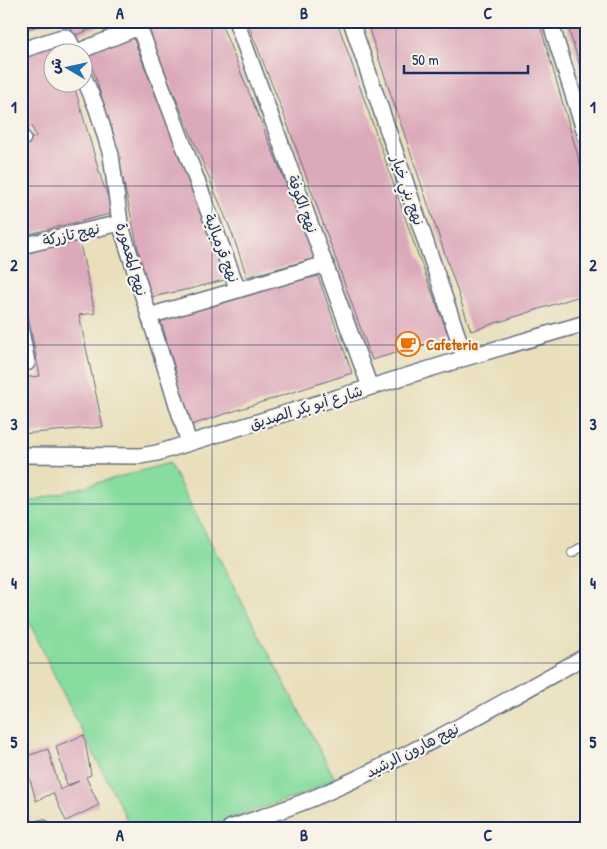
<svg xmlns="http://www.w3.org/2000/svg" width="607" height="849" viewBox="0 0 607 849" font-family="'Patrick Hand','Playpen Sans Arabic',sans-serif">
<rect width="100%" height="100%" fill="#f7f3e8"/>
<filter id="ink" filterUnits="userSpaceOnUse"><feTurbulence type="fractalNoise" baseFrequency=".02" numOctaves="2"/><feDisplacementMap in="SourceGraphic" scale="10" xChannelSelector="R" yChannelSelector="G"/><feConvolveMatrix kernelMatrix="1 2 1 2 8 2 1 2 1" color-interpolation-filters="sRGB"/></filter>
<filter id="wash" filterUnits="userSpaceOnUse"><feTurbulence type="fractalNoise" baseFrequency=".0096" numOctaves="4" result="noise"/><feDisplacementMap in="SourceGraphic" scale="20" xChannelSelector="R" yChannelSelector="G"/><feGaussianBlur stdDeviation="1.12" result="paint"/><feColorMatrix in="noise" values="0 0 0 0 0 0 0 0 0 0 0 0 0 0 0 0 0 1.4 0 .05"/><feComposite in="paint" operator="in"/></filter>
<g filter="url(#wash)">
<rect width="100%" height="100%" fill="#e9dfbb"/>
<path fill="#87dc9f" stroke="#51867e" d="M169 463 335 779 302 795 200 828H129L124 813 72 712 21 605V504Z"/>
<g id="blocks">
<path fill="#dca9ba" d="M21 21H52V22L21 31Z
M71 21H114V22L72 36Z
M144 21H220L316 258 247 277 232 233Z
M247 21H337L417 252 449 337 372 360 286 120Z
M366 21H539L586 184V294L471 331Z
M566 21H586V70L582 72Z
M132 35 163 114 178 148 228 279 190 289 151 297 140 258 113 132 87 51Z
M59 42 63 52H52V82H73L102 181 114 213 21 236V142L36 137 32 126 21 129V54Z
M79 239 95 313 79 315 103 427 21 434V378L40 376 21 281V255Z
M318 276 352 373 191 425 159 314Z
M84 735 91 775 86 777 99 805 66 821 53 793 36 801 24 757 48 749 60 790 79 781 67 785 56 746Z
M21 796H22L32 828H21Z
M93 822 96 828H81Z"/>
</g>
</g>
<g filter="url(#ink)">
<use href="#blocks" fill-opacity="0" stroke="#636d7f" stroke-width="1"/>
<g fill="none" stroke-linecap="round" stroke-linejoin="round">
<defs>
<path id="lane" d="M572 553 586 544"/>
<path id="street" d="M137 21 238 290 137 21
M236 21 370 387
M351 21 465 358
M550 21 586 136
M22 50 59 38 66 37 69 40 75 52
M77 52 139 27
M82 73 97 109 111 155 120 223 189 443
M21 138H23
M21 246 120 223
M149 316 326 264
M21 331 27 363
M21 455 140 456 157 453 465 358 586 323
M41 828H43
M230 828C262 817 293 807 323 794 414 754 500 704 586 656"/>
</defs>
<use href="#lane" stroke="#636d7f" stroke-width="10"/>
<use href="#street" stroke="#636d7f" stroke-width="18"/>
<use href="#lane" stroke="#fff" stroke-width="8"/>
<use href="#street" stroke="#fff" stroke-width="15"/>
</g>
</g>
<path fill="none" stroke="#1b2f5e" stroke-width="1" stroke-opacity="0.55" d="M212 21V828M396 21V828M21 186H586M21 345H586M21 504H586M21 663H586"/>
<defs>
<symbol id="cafe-ring" viewBox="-11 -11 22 22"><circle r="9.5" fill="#f7f3e8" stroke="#e8710a" stroke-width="1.5"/><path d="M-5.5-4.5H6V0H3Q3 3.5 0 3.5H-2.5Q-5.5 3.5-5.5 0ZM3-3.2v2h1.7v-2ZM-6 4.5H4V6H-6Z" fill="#e8710a"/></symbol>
</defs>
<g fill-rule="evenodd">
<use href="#cafe-ring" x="394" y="330" width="28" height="28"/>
</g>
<g text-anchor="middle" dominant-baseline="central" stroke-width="4.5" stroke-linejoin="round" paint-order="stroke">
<g font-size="15" fill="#1b2f5e" stroke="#f7f3e8">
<text transform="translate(408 190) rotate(71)">نهج بني خيار</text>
<text transform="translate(303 204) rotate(70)">نهج الكوفة</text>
<text transform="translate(71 234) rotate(-13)">نهج تازركة</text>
<text transform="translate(222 248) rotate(69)">نهج قرمبالية</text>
<text transform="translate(132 259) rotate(74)">نهج المعمورة</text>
<text transform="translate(306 407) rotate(-17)">شارع أبو بكر الصديق</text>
<text transform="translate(412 750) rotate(-27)">نهج هارون الرشيد</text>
</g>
<g font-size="15" font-weight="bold" fill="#c56008" stroke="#f7f3e8" text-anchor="start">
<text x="426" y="344">Cafeteria</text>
</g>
</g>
<rect width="607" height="849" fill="none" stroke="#f7f3e8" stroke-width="55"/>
<g transform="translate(68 68) rotate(279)"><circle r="24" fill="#f7f3e8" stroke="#9fa5b1"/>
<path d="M0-4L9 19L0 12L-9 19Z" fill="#1f6fb2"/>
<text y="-8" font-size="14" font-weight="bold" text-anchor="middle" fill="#1b2f5e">ش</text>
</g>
<path d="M404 65v8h124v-8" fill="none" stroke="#1b2f5e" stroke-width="2.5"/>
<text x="412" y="65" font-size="15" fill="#1b2f5e" stroke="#f7f3e8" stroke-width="4" paint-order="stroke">50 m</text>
<rect x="28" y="28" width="552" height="794" fill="none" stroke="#1b2f5e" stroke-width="2"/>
<g font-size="16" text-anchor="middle" font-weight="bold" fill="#1b2f5e">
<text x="120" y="19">A</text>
<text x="304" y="19">B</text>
<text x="488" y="19">C</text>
<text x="14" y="113">1</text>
<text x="593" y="113">1</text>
<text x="14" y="271">2</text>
<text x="593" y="271">2</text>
<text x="14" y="430">3</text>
<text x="593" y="430">3</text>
<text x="14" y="589">4</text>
<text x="593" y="589">4</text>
<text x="14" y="748">5</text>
<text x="593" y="748">5</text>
<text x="120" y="841">A</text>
<text x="304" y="841">B</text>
<text x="488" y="841">C</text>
</g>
</svg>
